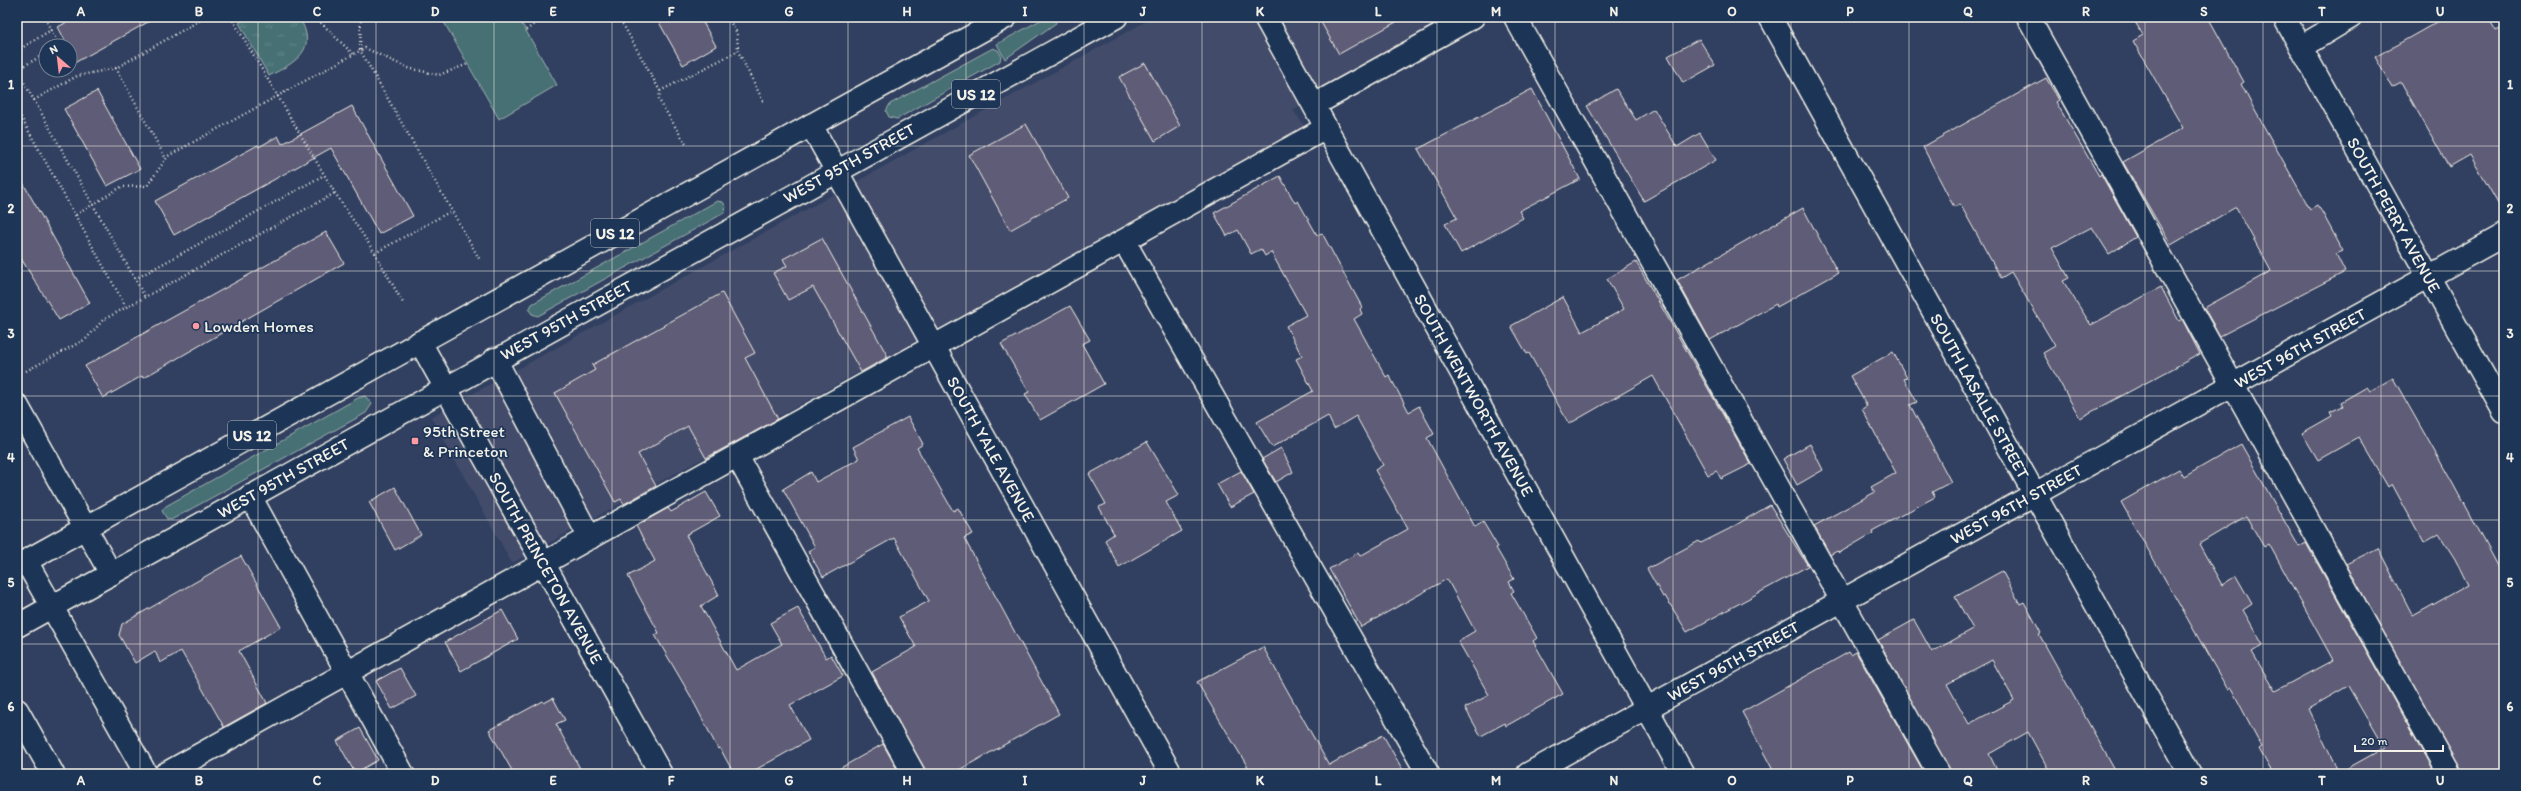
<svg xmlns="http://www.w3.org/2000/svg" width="2521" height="791" viewBox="0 0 2521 791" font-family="Itim,sans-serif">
<defs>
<pattern id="park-tufts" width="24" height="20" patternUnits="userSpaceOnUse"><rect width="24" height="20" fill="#477075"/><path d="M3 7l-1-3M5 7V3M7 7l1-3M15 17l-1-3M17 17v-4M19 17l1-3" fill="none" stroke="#628589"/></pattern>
</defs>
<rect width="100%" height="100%" fill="#314061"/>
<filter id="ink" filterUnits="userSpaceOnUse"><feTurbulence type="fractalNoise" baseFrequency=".025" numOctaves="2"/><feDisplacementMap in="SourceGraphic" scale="8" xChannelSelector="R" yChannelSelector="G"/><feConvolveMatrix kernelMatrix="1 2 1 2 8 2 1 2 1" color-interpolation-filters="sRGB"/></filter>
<g filter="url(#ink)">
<path fill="#434b6b" d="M1154 17H1462L1293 110 1305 127 512 563 431 417Z"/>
<path fill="#477075" stroke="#9eb0ae" d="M441 17H518L557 85 499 119Z
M1046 17H1055L1056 23 1005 59 997 44Z
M993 48 998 50 1001 55 1000 61 897 119 889 117 886 111 890 104Z
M717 201 723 202 726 207 724 213 538 316 532 314 529 310 532 304Z
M365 396 372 404 366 413 171 520 167 519 162 511 166 506 358 398Z"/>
<path fill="url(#park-tufts)" stroke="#9eb0ae" d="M249 17H299C319 50 296 62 269 76L239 23Z"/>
<path fill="#5f5b77" stroke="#f4f1e8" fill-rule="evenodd" d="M76 17H157L76 62 70 46H68L58 27Z
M656 17H700L716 46 683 65Z
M1318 17H1405L1339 54Z
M2132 17H2208L2244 82 2241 84 2253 107 2310 209 2317 205 2322 212 2343 251 2336 254 2345 272 2220 336 2204 308 2271 271 2236 207 2171 245 2123 162 2183 128 2133 41 2143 35Z
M2446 17H2488L2496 31 2504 27V214L2470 155 2449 167 2401 82 2392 87 2375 57Z
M1699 39 1715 65 1683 83 1668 56Z
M1145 63 1180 126 1155 141 1119 77Z
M2046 78 2059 100 2056 102 2099 176 2101 174 2136 237 2109 254 2092 227 2052 248 2069 278 2063 281 2091 325 2161 287 2179 321 2182 319 2200 354 2080 418 2043 353 2055 346 2011 272 2001 278 1960 204 1954 207 1923 147Z
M1532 89 1580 179 1519 211 1523 218 1461 253 1445 224 1457 218 1418 149Z
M1616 89 1636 120 1654 109 1677 147 1700 133 1716 160 1644 201 1587 106Z
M97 91 140 169 107 186 64 109Z
M352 106 413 216 379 234 331 148 174 235 155 201 258 145 259 147 278 136 282 144Z
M1026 124 1068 198 1010 230 969 155Z
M17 172 90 303 59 320 17 252Z
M1280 176 1295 203 1298 201 1317 235 1322 233 1362 307 1360 309 1362 314 1354 319 1386 377 1389 375 1409 412 1419 406 1434 434 1427 438 1475 527 1483 522 1498 547 1496 548 1514 579 1509 582 1514 591 1511 593 1537 638 1533 641 1563 694 1506 726 1505 723 1481 736 1465 708 1489 695 1458 641 1475 631 1447 579 1361 627 1329 569 1358 553 1360 556 1408 529 1375 470 1383 465 1356 416 1334 429 1328 416 1272 447 1257 422 1313 391 1296 359 1302 356 1286 326 1306 315 1271 252 1265 256 1261 249 1251 254 1238 230 1227 236 1214 213Z
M1803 208 1838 273 1777 307 1776 304 1710 340 1677 280Z
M326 232 344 263 143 378 142 376 103 398 85 366Z
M822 238 888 357 861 372 813 287 788 300 773 273 787 266 783 259Z
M1636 262 1751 464 1721 479 1717 471 1708 475 1653 376 1569 424 1529 353 1527 354 1511 326 1563 297 1582 332 1624 309 1607 279Z
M722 293 755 353 745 358 778 419 706 458 688 426 638 454 656 486 624 504 621 499 615 502 555 393 595 370 592 365Z
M1070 306 1090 340 1082 344 1104 384 1040 420 1025 394 1029 392 1001 344Z
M1893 352 1907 378 1904 379 1917 402 1910 405 1951 482 1932 492 1935 497 1872 531 1873 533 1839 553 1837 551 1830 555 1814 526 1875 492 1871 487 1896 473 1862 409 1867 406 1850 376Z
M2393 378 2453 484 2504 579V774H2461L2346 564 2378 548 2413 616 2468 585 2455 559 2439 534 2424 543 2392 484 2388 487 2359 437 2318 460 2302 433 2332 416 2330 412 2343 406 2341 402 2367 387 2370 391Z
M908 417 923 444 917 448 953 511 958 508 973 534 964 538 1059 714 952 774H926L872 672 916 647 899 617 929 601 894 538 823 577 808 551 815 547 783 489 811 472 816 482 859 459 853 447Z
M1147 442 1179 495 1166 502 1182 531 1119 567 1105 540 1114 534 1099 507 1106 504 1089 474Z
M1810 444 1823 470 1797 485 1783 459Z
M2241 444 2299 547 2306 543 2435 774H2273L2259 749 2262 747 2231 688 2228 690 2121 502 2179 469 2184 477ZM2246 516 2264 547 2269 544 2333 660 2275 691 2252 652 2263 645 2243 610 2252 604 2236 576 2222 585 2199 544ZM2348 686 2384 748 2339 773 2308 709Z
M1281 448 1293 472 1276 482 1262 459Z
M1241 471 1254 494 1230 507 1217 484Z
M395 487 421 535 395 550 369 502Z
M706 492 720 516 686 535 719 595 701 606 736 670 782 644 770 623 798 608 826 658 831 655 843 676 790 705 809 740 748 774H734L720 748 718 749 690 695 655 635 659 633 628 576 655 561 636 526 668 508 671 512Z
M1770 505 1808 566 1687 632 1665 596 1663 597 1647 569 1699 541 1701 543 1729 529Z
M241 556 281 627 239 651 267 703 224 727 181 651 160 663 155 651 135 663 119 635 122 624Z
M2002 571 2020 604 2024 602 2041 633 2039 634 2117 774H2051L2028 732 1989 754 1999 774H1951L1878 640 1914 620 1932 652 1973 629 1955 597ZM1992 660 2014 700 1969 724 1947 684Z
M502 610 518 639 461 671 445 642Z
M1263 647 1329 765 1383 735 1405 774H1252L1197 682Z
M1849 652 1851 655 1856 652 1925 774H1775L1742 712Z
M400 668 416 696 392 709 376 681Z
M553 698 565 720 556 724 583 774H514L489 730 543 701 544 703Z
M360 728 378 760 355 773 337 741Z
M883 744 900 774H830Z"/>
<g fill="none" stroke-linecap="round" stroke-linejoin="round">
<defs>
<path id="minor" d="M1265 17 1683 774
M1515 17 1939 774
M1770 17 2190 774
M2028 17 2449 774
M2284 17 2504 412
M2301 47 2351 17
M1314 105 1473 17
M811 125 1171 774
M1124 241 1428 774
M420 342 661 774
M495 359 590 538
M17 405 111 574
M737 456 914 774
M250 496 403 774
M26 561 146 774
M17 710 53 774
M165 774 1326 128
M1528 774 2504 235"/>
<path id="major" d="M17 566 1006 17
M17 626 1116 17"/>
</defs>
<use href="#minor" stroke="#f4f1e8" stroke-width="25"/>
<use href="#major" stroke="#f4f1e8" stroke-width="25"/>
<path stroke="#f4f1e8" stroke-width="2.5" stroke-dasharray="1 3" stroke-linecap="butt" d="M231 17 335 193 375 253 403 303
M315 17 353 54
M361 17 360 50 480 260
M619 17 660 91 659 100 687 146
M727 17 737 33 738 51 764 103
M51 30 59 45 57 46
M526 30 545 17
M17 51 51 30 44 17
M46 53 17 70 145 297
M116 68 166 159
M660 91 738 51
M34 100 77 76 116 68 206 17
M17 110 126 307
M76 215 121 187 147 186 168 156 365 48 408 68 439 75 468 64
M375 253 451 211
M135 279 324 175
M26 371 86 339 103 320 335 193"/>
<use href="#minor" stroke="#1d3557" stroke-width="22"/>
<use href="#major" stroke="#1d3557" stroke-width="22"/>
</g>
</g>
<path fill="none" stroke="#f4f1e8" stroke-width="1" stroke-opacity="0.55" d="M140 17V774M258 17V774M376 17V774M494 17V774M612 17V774M730 17V774M848 17V774M966 17V774M1084 17V774M1202 17V774M1319 17V774M1437 17V774M1555 17V774M1673 17V774M1791 17V774M1909 17V774M2027 17V774M2145 17V774M2263 17V774M2381 17V774M17 146H2504M17 271H2504M17 396H2504M17 520H2504M17 644H2504"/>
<g fill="#ff9aa2" stroke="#1d3557" stroke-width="1.5">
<circle cx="196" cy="326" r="4"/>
<rect x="411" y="437" width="8" height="8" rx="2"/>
</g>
<g text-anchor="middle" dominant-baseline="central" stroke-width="3.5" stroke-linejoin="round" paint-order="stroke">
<g fill="#1d3557" stroke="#b4b9bc" stroke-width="1">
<rect x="952" y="80" width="48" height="28" rx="3"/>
<rect x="591" y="219" width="48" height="28" rx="3"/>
<rect x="228" y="421" width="48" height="28" rx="3"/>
</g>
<g font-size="16" font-weight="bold" fill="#f4f1e8">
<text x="976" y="94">US 12</text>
<text x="615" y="233">US 12</text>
<text x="252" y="435">US 12</text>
</g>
<g font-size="17" fill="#f4f1e8" stroke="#1d3557">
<text transform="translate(849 163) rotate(-29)">WEST 95TH STREET</text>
<text transform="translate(2394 215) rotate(61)">SOUTH PERRY AVENUE</text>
<text transform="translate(566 320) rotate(-29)">WEST 95TH STREET</text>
<text transform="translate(2300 348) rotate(-29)">WEST 96TH STREET</text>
<text transform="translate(1474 395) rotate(61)">SOUTH WENTWORTH AVENUE</text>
<text transform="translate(1980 396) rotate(61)">SOUTH LASALLE STREET</text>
<text transform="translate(991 449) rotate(61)">SOUTH YALE AVENUE</text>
<text transform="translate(283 478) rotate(-29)">WEST 95TH STREET</text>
<text transform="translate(2016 504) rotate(-29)">WEST 96TH STREET</text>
<text transform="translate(546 568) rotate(61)">SOUTH PRINCETON AVENUE</text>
<text transform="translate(1733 661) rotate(-29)">WEST 96TH STREET</text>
</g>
<g font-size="17" fill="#f4f1e8" stroke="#1d3557" text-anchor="start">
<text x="204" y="326">Lowden Homes</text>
<text x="423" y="431">95th Street<tspan x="423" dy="20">&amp; Princeton</tspan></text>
</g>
</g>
<rect width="2521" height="791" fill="none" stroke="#1d3557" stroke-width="44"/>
<g transform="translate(58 58) rotate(332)"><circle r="19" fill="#1d3557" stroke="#738091"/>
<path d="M0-3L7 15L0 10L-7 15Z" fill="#ff9aa2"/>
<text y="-6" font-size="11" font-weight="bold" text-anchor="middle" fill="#f4f1e8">N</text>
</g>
<path d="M2355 745v6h88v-6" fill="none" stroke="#f4f1e8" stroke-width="2"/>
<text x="2361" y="745" font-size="12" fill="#f4f1e8" stroke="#1d3557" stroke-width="3" paint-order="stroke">20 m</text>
<rect x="22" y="22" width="2477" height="747" fill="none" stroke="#f4f1e8" stroke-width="1.5"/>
<g font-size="13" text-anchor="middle" font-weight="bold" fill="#f4f1e8">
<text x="81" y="16">A</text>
<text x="199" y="16">B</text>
<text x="317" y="16">C</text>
<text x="435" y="16">D</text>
<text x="553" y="16">E</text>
<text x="671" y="16">F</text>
<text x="789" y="16">G</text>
<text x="907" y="16">H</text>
<text x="1025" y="16">I</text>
<text x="1143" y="16">J</text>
<text x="1260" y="16">K</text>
<text x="1378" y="16">L</text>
<text x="1496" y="16">M</text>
<text x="1614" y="16">N</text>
<text x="1732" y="16">O</text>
<text x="1850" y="16">P</text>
<text x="1968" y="16">Q</text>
<text x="2086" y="16">R</text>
<text x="2204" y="16">S</text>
<text x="2322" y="16">T</text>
<text x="2440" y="16">U</text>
<text x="11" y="89">1</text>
<text x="2510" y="89">1</text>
<text x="11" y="213">2</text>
<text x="2510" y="213">2</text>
<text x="11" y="338">3</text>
<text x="2510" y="338">3</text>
<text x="11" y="462">4</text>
<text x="2510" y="462">4</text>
<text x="11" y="587">5</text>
<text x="2510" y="587">5</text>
<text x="11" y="711">6</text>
<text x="2510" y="711">6</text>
<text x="81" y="785">A</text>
<text x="199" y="785">B</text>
<text x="317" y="785">C</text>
<text x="435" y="785">D</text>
<text x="553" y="785">E</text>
<text x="671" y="785">F</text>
<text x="789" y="785">G</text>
<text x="907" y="785">H</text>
<text x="1025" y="785">I</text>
<text x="1143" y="785">J</text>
<text x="1260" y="785">K</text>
<text x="1378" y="785">L</text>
<text x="1496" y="785">M</text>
<text x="1614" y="785">N</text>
<text x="1732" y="785">O</text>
<text x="1850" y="785">P</text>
<text x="1968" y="785">Q</text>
<text x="2086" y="785">R</text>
<text x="2204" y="785">S</text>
<text x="2322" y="785">T</text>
<text x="2440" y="785">U</text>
</g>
</svg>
